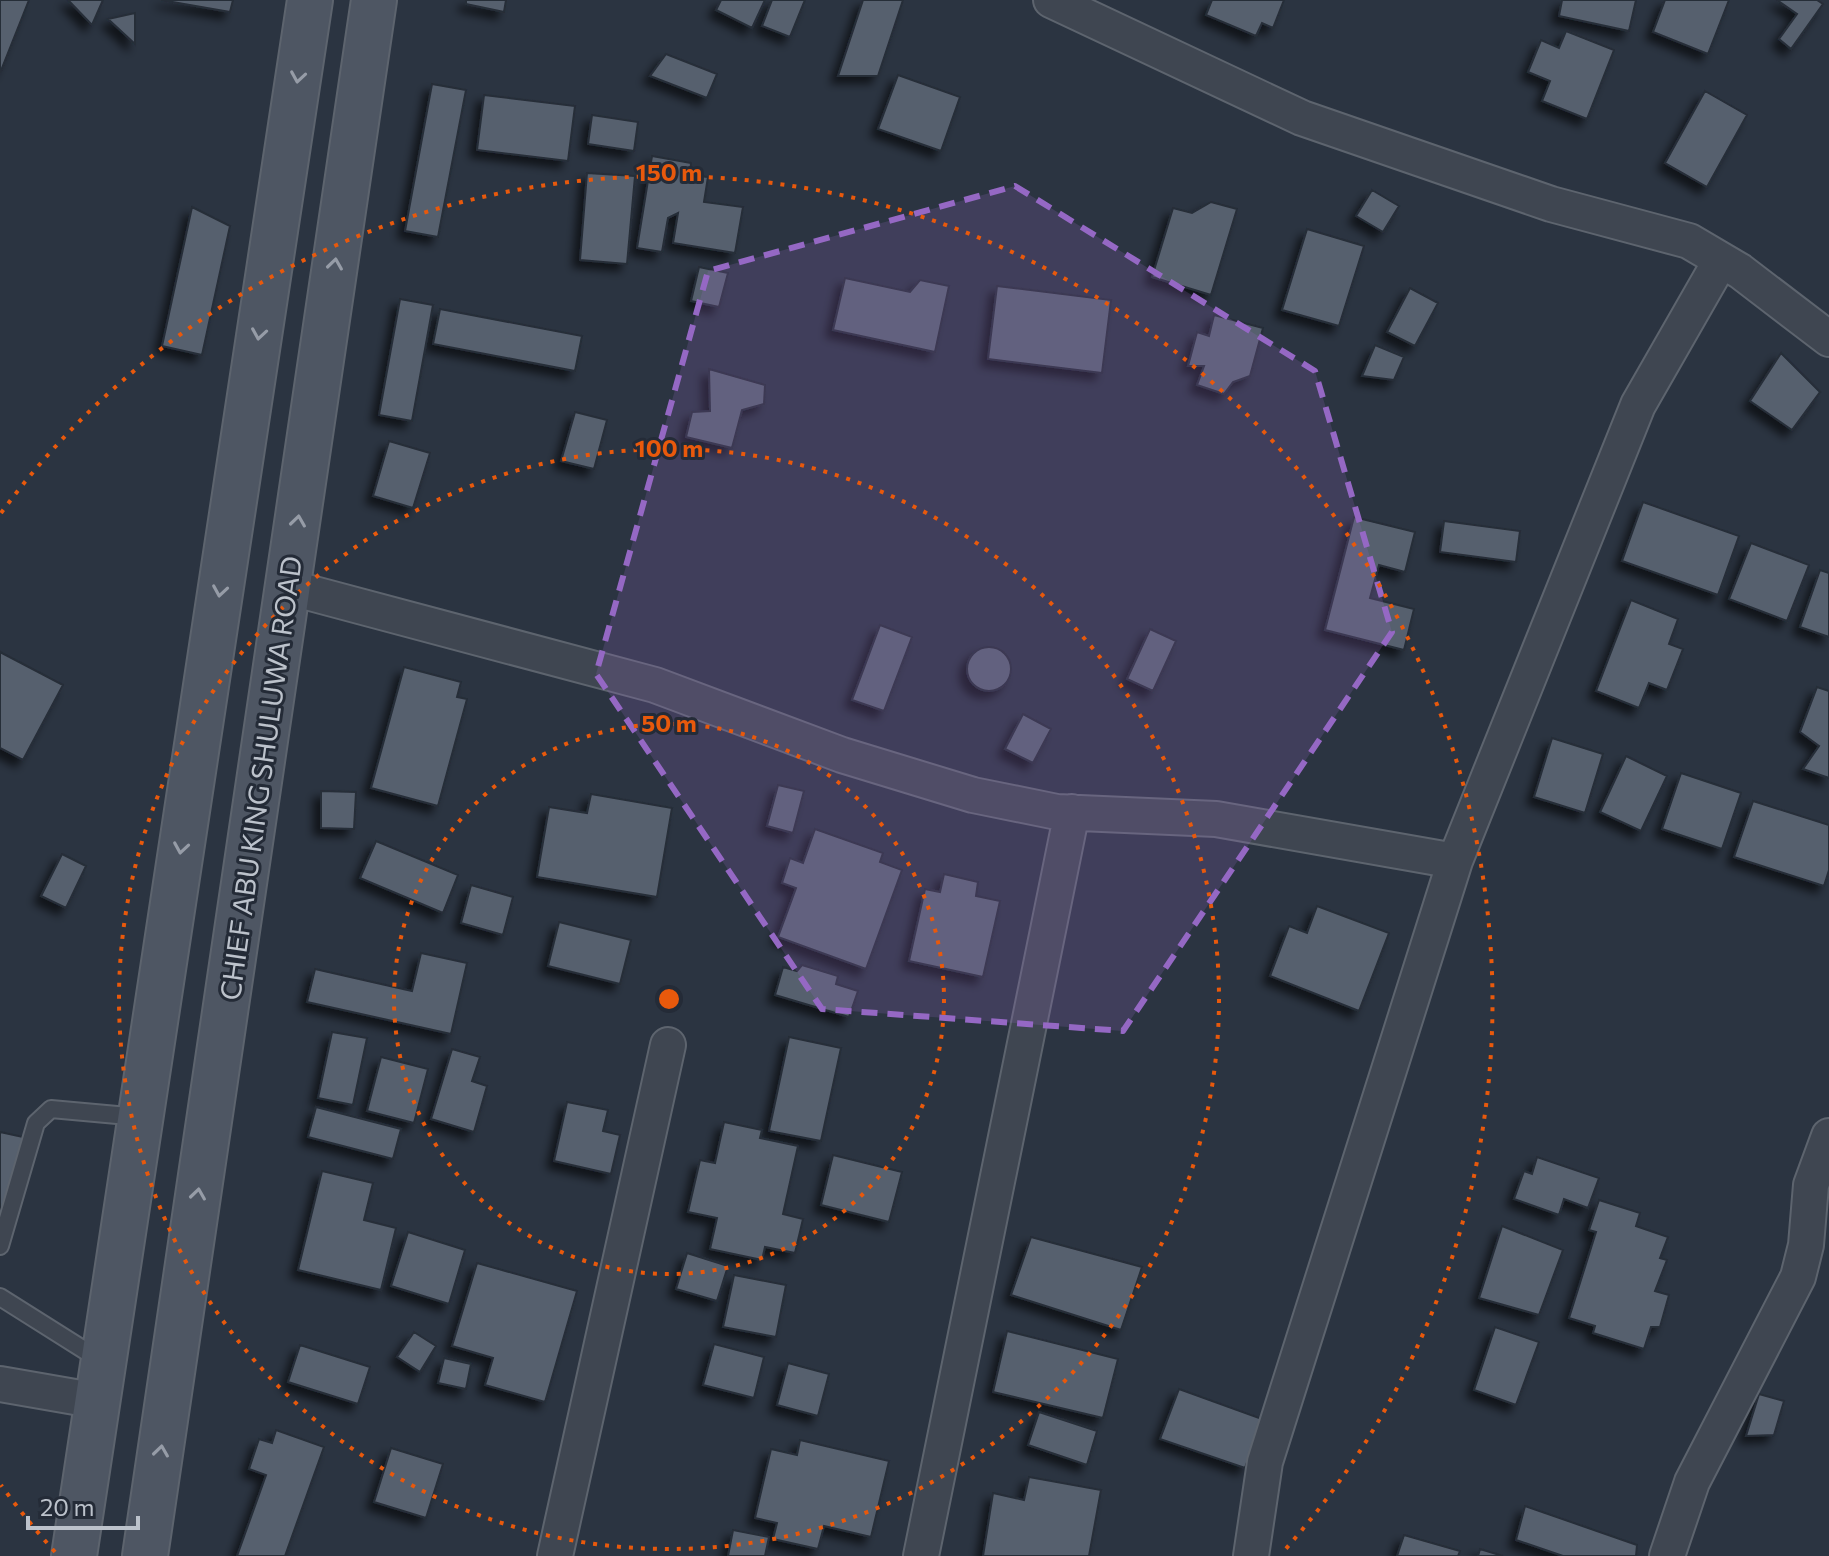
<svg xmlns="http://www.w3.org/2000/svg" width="1829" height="1556" viewBox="0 0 1829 1556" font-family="Commissioner,sans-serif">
<defs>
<filter id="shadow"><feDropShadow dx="-7" dy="7" stdDeviation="4" flood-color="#0009"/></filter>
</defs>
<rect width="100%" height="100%" fill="#2b3441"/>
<path fill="#57606e" stroke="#262d38" stroke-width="2" filter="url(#shadow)" d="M0 0H29L0 73Z
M68 0H103L92 25Z
M161 0H233L230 12Z
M466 0H506L504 12 466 4Z
M721 0H765L752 28 716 10Z
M772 0H805L790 37 762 26Z
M863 0H903L878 76H838Z
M1212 0H1284L1273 28 1262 23 1256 36 1206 15Z
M1562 0H1636L1629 31 1559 16Z
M1665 0H1729L1708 54 1653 32Z
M1777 0H1817L1823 4 1791 49 1779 39 1797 14Z
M135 13V44L108 19Z
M1566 31 1614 50 1587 119 1542 101 1550 81 1528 72 1541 40 1559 48Z
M666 54 717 74 707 98 650 76Z
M898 75 960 97 941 151 878 129Z
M432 84 466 90 438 237 405 231Z
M1705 91 1747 115 1707 187 1665 163Z
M484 95 575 106 568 161 477 150Z
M592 115 638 122 634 151 588 144Z
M652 156 691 163 690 175 708 177 704 202 743 207 735 253 673 243 678 213 668 218 662 252 637 248Z
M587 173 635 176 627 264 580 260Z
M1372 190 1399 206 1383 232 1356 216Z
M1211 202 1237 209 1211 295 1152 277 1173 208 1192 213Z
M192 207 230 226 202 355 162 346Z
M1307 229 1364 246 1339 326 1282 310Z
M699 267 728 273 719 307 691 301Z
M845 278 910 292 920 280 949 286 935 352 833 330Z
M997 286 1111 300 1102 373 988 359Z
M1410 288 1438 303 1415 346 1387 332Z
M400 299 433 305 412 421 379 415Z
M440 309 582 336 575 371 433 344Z
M1214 315 1263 328 1250 376 1233 382 1224 394 1197 385 1204 366H1188L1197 332 1209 336Z
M1375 345 1404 357 1394 380 1362 376Z
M1781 353 1820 392 1792 430 1750 401Z
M709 369 765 385 764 404 742 410 732 448 686 437 692 412 710 411Z
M575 412 607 420 594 469 561 461Z
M389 441 430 453 413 508 373 496Z
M1643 502 1739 536 1718 595 1622 561Z
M1354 517 1415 532 1405 572 1379 565 1370 598 1414 609 1404 650 1325 630Z
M1444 521 1520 531 1516 562 1440 552Z
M1751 543 1809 565 1787 621 1729 599Z
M1820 570 1829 573V637L1800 627Z
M1631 600 1678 619 1669 644 1683 649 1667 690 1649 683 1639 708 1596 691Z
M880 625 912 637 884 711 852 700Z
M1150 629 1176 641 1153 691 1127 679Z
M967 669a22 22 0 1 1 44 0a22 22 0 1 1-44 0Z
M0 652 63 685 23 760 0 748Z
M404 667 461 682 457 697 467 699 438 806 371 788Z
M1817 687 1829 691V778L1803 769 1819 746 1800 732Z
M1023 714 1051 729 1033 763 1005 749Z
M1552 738 1603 754 1585 813 1534 797Z
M1626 756 1667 776 1641 831 1600 812Z
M1681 773 1741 793 1722 849 1662 829Z
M778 785 804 791 793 833 767 826Z
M321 791 356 792 354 829 321 828Z
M591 794 672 808 657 897 537 877 549 807 587 813Z
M1753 801 1829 825V870L1824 886 1734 857Z
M815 829 883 853 880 862 902 870 866 969 778 937 796 888 782 883 790 858 803 863Z
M376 841 458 875 443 913 360 878Z
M62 854 86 866 66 908 41 896Z
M944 874 978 882 976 896 1000 901 983 977 909 961 925 889 940 892Z
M471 885 513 897 503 935 461 923Z
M1317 906 1389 933 1359 1011 1270 976 1289 926 1307 933Z
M559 922 631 940 620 984 548 966Z
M421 953 467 963 451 1034 307 1002 315 969 412 991Z
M802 965 838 976 836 984 858 991 849 1017 775 995 783 967 797 971Z
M332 1032 367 1038 353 1105 318 1098Z
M789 1037 841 1048 821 1141 769 1131Z
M452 1049 480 1057 472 1081 487 1086 474 1132 431 1119Z
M381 1057 428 1069 414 1123 367 1111Z
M567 1102 608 1110 603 1131 620 1135 611 1174 554 1161Z
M316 1107 401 1129 393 1159 308 1137Z
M724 1122 762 1130 760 1138 798 1146 783 1214 803 1219 795 1253 765 1247 762 1260 710 1249 717 1218 688 1212 700 1160 715 1163Z
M0 1132 23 1137 0 1246Z
M833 1155 902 1172 889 1222 821 1205Z
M1537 1157 1599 1178 1588 1208 1564 1199 1559 1215 1514 1199 1524 1171 1532 1174Z
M322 1171 373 1183 364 1220 396 1228 381 1290 298 1270Z
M1599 1200 1640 1213 1636 1226 1668 1237 1660 1258 1667 1260 1655 1291 1669 1295 1660 1327H1651L1644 1349 1593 1333 1595 1326 1569 1318 1596 1232 1589 1230Z
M1502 1226 1563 1250 1539 1315 1479 1298Z
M408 1232 465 1250 449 1304 391 1286Z
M1031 1237 1142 1267 1121 1330 1011 1295Z
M687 1253 728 1266 717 1301 676 1289Z
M477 1263 577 1291 545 1402 485 1385 493 1358 452 1346Z
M734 1275 786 1285 776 1337 723 1327Z
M1495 1327 1539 1342 1516 1405 1474 1390Z
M1007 1331 1118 1359 1103 1418 993 1392Z
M414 1332 436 1346 420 1372 397 1357Z
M714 1344 764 1357 754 1398 703 1385Z
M300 1345 370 1367 358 1404 288 1382Z
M444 1358 471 1364 466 1389 438 1383Z
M788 1363 829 1374 818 1416 777 1405Z
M1179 1389 1262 1419 1245 1468 1160 1439Z
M1759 1394 1784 1401 1774 1435 1746 1436Z
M1039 1412 1097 1431 1087 1465 1028 1445Z
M276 1430 324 1447 285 1556H237L266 1475 249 1469 259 1439 272 1443Z
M800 1440 889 1461 871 1537 824 1526 818 1549 773 1539 777 1523 755 1518 771 1449 797 1455Z
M391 1448 443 1464 426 1518 374 1502Z
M1029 1477 1101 1490 1089 1556H983L993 1493 1024 1500Z
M1525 1506 1637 1545 1636 1556H1563L1516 1540Z
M733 1530 769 1537 765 1556H728Z
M1404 1535 1460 1551 1458 1556H1397Z
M1480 1549 1503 1556H1478Z"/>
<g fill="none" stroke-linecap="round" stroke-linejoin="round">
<defs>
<path id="lane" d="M0 1246 36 1123 51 1109 139 1117
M0 1297 100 1360"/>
<path id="street" d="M1051 0 1302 118 1551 204 1689 241 1740 271 1829 339
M288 587 655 685 842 755 973 795 1057 812 1216 819 1455 861
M0 1384 98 1401
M555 1556 668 1045
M921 1556 1072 812
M1251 1556 1265 1462 1455 861 1638 405 1721 260
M1667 1556 1692 1482 1798 1277 1806 1245 1811 1185 1829 1136"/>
<path id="secondary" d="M74 1556 310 0
M145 1556 374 0"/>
</defs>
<use href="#lane" stroke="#5d646e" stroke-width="20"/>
<use href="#street" stroke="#5d646e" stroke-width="38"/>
<use href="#secondary" stroke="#5d646e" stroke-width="48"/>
<use href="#lane" stroke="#3f4651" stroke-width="16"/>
<use href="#street" stroke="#3f4651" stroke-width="34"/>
<use href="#secondary" stroke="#4e5663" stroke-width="44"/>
</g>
<defs><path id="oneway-chevron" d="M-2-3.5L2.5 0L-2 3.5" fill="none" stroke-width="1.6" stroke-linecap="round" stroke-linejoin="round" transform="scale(2)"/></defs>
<g stroke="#969ca7">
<use href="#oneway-chevron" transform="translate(298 77) rotate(99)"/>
<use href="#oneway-chevron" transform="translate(335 264) rotate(-82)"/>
<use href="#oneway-chevron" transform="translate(259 334) rotate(99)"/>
<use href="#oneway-chevron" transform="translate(298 521) rotate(-82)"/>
<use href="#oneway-chevron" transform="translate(220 591) rotate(99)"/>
<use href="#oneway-chevron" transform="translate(181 848) rotate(99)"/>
<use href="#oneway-chevron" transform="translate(198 1194) rotate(-82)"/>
<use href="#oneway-chevron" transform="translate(161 1451) rotate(-82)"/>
</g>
<path fill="#9568c4" fill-opacity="0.2" stroke="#9568c4" stroke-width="6" stroke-dasharray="16 10" stroke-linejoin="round" d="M1015 186 1315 371 1392 632 1123 1031 822 1009 596 674 708 271Z"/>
<g fill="none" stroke="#e8590c" stroke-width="4" stroke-dasharray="4 8">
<circle cx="669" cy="999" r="275"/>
<circle cx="669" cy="999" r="550"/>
<path d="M55 1552A826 826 0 0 1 1 1485M1 513A826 826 0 1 1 1283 1552"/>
</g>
<g text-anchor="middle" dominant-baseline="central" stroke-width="6" stroke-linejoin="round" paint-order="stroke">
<g font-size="28" fill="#bcc2cb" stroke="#242b37">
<text transform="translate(260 778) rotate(-82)">CHIEF ABU KING SHULUWA ROAD</text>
</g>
</g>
<circle cx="669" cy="999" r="12" fill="#e8590c" stroke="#242b37" stroke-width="4"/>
<g font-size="24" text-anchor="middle" font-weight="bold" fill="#e8590c" stroke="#242b37" stroke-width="6" stroke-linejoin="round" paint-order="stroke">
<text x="669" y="181">150 m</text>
<text x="669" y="457">100 m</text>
<text x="669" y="732">50 m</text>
</g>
<path d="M28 1516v12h110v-12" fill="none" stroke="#bcc2cb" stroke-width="4"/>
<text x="40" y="1516" font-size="24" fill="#bcc2cb" stroke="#242b37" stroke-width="6" paint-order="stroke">20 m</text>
</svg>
